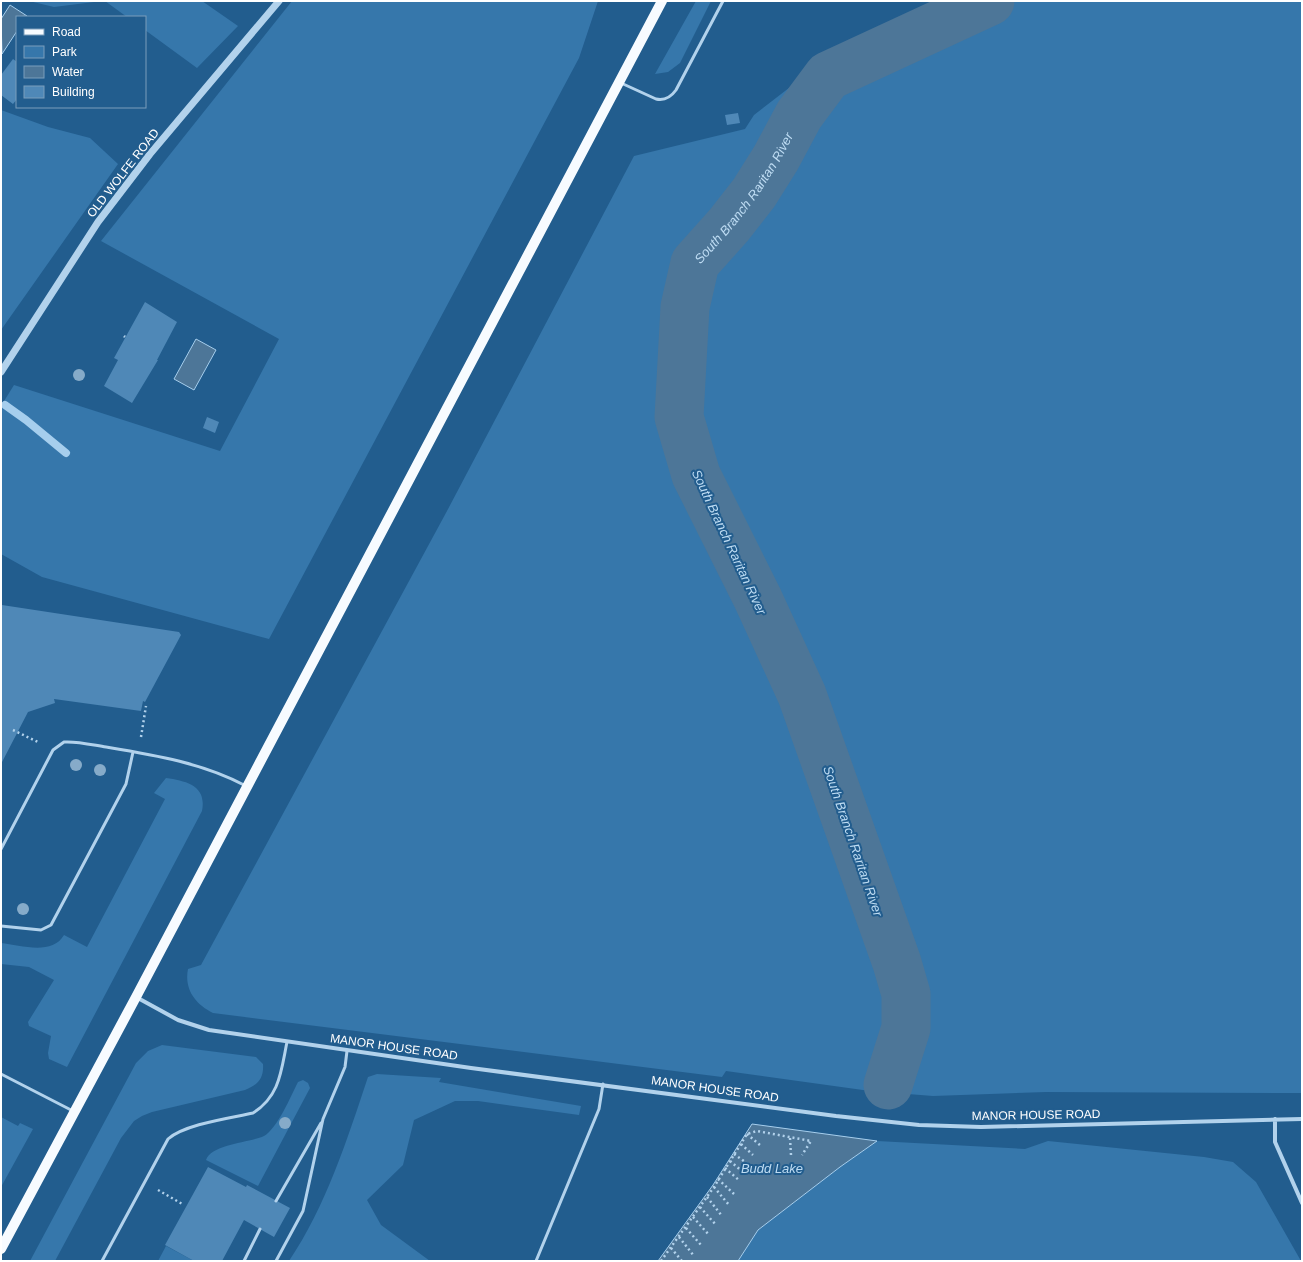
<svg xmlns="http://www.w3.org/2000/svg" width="1303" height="1262" viewBox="0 0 1303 1262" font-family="Helvetica,sans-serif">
<rect width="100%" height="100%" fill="#225d8e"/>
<path fill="#3677ab" d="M29 1H102L54 7Z
M105 1H202L238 26 197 68 145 30V17H127Z
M292 1H598L579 58 269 639 42 577 1 554V406L14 385 220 451 279 339 101 241Z
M696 1H711L680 63 668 72 655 74Z
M936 1H1302V1093L1046 1092 933 1096 870 1091 726 1071 722 1077 213 1013C195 1004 184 989 188 969L201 965 447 511 634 156 745 129 754 115 820 64Z
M1 110 48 127 90 138 118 164 1 330Z
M166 778C187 781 207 786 202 811L67 1067 49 1059 48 1053 51 1036 29 1026 28 1022 54 980 29 967 1 964V943C20 945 52 956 64 935L87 947 165 799 154 793Z
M162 1045 256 1057 263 1064C264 1078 258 1085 245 1090L152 1112 142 1116 134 1121 121 1138 55 1261H30L136 1063 148 1051Z
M377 1074 441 1078 439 1082 581 1106 579 1115 478 1101H455L414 1120 403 1165 367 1200 381 1225 430 1261H289C326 1206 347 1140 368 1077Z
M303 1080 308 1083 310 1088 258 1186 206 1160C212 1144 249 1143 264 1136 277 1129 291 1096 298 1082Z
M1 1117 18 1126 20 1123 33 1129 1 1187Z
M877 1141 1025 1149 1048 1141 1204 1157 1233 1162 1256 1182 1301 1261H738L758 1230 840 1167Z
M166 1246 194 1261H158Z"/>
<path fill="#4d7698" stroke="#a6ceed" d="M10 5 27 16 17 17V31L2 54 1 19Z
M196 339 216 350 194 390 174 379Z
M752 1124 877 1141 840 1167 758 1230 738 1261H658L713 1185Z"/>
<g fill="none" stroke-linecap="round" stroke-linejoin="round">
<path stroke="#a6ceed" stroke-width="8" d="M5 405 26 420 66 453"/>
<path stroke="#4d7698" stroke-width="49" id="s1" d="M888 1085 906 1028V994L897 963 802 695 758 599 696 475 679 417 685 307 695 263 729 225 754 193 776 158 799 115 828 76 990 1"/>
</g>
<path fill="#4f88b7" d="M13 59 17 62V99L13 104 1 95V75Z
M738 113 740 123 727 125 725 115Z
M145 302 177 322 157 360H158L132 403 104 386 118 360 114 358Z
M207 417 219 422 215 433 203 428Z
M2 605 179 632 181 635 145 702 143 701 141 711 54 699 55 703 28 712 1 764V607Z
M208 1167 246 1187 247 1185 290 1208 274 1237 244 1220 222 1261H194L165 1245Z"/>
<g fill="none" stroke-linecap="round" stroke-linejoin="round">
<path stroke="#b2d2ec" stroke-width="2.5" stroke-dasharray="2 3" stroke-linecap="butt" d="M124 336 125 337
M13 730 40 743
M141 737 146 706
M747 1134 761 1146
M790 1138 791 1155
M741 1144 753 1155
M734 1154 748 1164
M730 1161 744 1173
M725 1168 740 1181
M718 1179 734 1194
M714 1187 729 1205
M158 1190 184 1205
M707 1197 722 1216
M700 1207 716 1225
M693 1217 709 1235
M686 1228 701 1245
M679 1237 694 1256
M671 1248 682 1261
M661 1261 714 1187 747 1134 757 1131 811 1141 802 1155"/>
<path stroke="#b2d2ec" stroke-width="3" d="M621 83 656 99C665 101 671 97 676 90L723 1
M1 849 53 750 64 742C77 741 93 745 106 747 154 755 203 763 246 786
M1 926 41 930 51 925 126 784 133 752
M1 1074 73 1111
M276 1201 321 1123
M102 1261 168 1139C185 1124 231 1118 253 1113 280 1096 281 1071 287 1042
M244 1261 260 1229
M276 1261 303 1211 323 1119 345 1067 347 1051
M536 1261 599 1109 603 1084"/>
<path stroke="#b2d2ec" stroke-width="4" d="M136 997 178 1020 209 1030 471 1068 836 1116 919 1125 981 1127 1302 1119
M1275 1119V1142L1302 1203"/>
<path stroke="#b2d2ec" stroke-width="7" d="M1 372 98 222 150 154 279 1"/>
<path stroke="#f7fbff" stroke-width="10" d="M1 1249 136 997 662 1"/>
</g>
<g fill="#86abc9">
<circle cx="79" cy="375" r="6"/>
<circle cx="76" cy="765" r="6"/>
<circle cx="100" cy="770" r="6"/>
<circle cx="23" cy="909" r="6"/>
<circle cx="285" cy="1123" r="6"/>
</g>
<g text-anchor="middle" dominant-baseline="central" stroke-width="4" stroke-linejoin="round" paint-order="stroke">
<g font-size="12" fill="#fff" stroke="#225d8e">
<text transform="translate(123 173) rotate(-52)">OLD WOLFE ROAD</text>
<text transform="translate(394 1047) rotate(8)">MANOR HOUSE ROAD</text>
<text transform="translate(715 1089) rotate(8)">MANOR HOUSE ROAD</text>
<text transform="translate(1036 1115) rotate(-1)">MANOR HOUSE ROAD</text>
</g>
<g font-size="13" font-style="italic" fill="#bedcf3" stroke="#225d8e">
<text stroke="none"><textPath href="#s1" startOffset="952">South Branch Raritan River</textPath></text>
<text transform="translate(729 542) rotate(65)">South Branch Raritan River</text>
<text transform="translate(853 841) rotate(71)">South Branch Raritan River</text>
<text x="772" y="1168">Budd Lake</text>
</g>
</g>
<rect width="1303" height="1262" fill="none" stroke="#ffffff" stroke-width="4"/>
<rect x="16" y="16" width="130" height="92" fill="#225d8e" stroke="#7a9ebb"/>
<rect x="24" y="29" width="20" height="6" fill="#f7fbff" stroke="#7a9ebb"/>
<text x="52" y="36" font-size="12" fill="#ffffff">Road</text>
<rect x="24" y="46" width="20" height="12" fill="#3677ab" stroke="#7a9ebb"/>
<text x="52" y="56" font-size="12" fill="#ffffff">Park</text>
<rect x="24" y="66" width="20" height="12" fill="#4d7698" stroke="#7a9ebb"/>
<text x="52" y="76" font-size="12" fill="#ffffff">Water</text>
<rect x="24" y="86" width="20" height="12" fill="#4f88b7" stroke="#7a9ebb"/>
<text x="52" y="96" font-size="12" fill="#ffffff">Building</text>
</svg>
